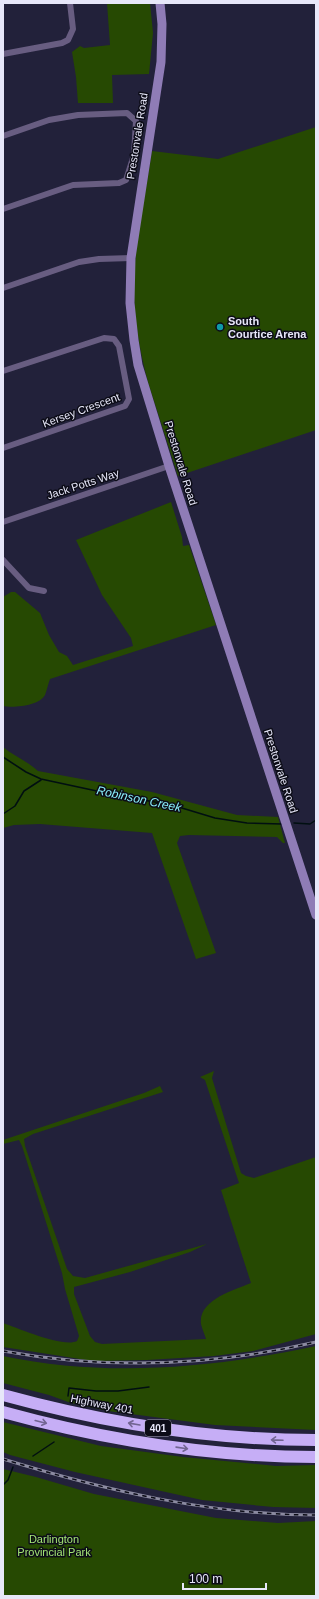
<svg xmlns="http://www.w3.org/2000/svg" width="319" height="1599" viewBox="0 0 319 1599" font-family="Helvetica,sans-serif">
<rect width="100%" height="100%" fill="#22213a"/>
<path fill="#264902" d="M107 3H150L153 33 149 74 112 75 113 103H78L76 77 72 52 80 46 84 48 110 45Z
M316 127V430L178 476 148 382C139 348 133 313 134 278 136 236 146 193 152 151L218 159Z
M171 502 182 537 183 546 189 545 216 625 50 679C48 684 47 690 45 695 39 706 14 708 3 706V597L11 592H15L40 613 49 635 59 652 67 656 73 665 133 646 131 638 102 595 76 540Z
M3 747C14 756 27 761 38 771L152 792 237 815 278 817 285 843H283L277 837 189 835 180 836 177 843 216 953 196 959 152 833 40 824 14 825 3 828Z
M214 1071 212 1078 241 1173 246 1176 254 1178 316 1157V1334L253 1351 214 1356 147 1360 93 1361 3 1347V1323C18 1328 63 1348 77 1341L79 1336 65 1289 62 1273 22 1146 19 1140 3 1144V1140L144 1093 160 1086 163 1092 33 1134 24 1139 25 1146 67 1269 73 1276 85 1278 207 1244 190 1252 130 1272 74 1287V1294L90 1336 95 1342 102 1344 206 1339C205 1335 202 1329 201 1324 198 1300 234 1290 251 1283L221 1190 239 1183 205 1080 200 1077Z
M316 1346V1430L215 1425 108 1411 71 1403 49 1395 3 1383V1356C107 1378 213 1368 316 1346Z
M3 1422 101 1446 183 1457 276 1466 316 1465V1508L273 1507 202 1500 75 1472 10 1455 3 1452Z
M3 1469 36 1477 94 1494 216 1518 278 1523 316 1521V1596H3Z"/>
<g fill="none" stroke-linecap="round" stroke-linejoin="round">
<path stroke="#000f11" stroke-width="1.5" d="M3 757 26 772 41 779 120 796 172 805 215 818 247 823 282 824
M3 814 15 806 24 791 41 780
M294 823 310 824 316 820
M68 1396 69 1388 96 1391H118L149 1387
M33 1456 54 1442
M3 1485 8 1480 13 1467"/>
<path stroke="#685d81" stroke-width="6" d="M3 54 62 43 68 40 73 29 70 3
M3 136 49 120 78 115 127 113 136 121 134 155 126 180 119 183 73 185 3 209
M3 288 79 262 99 259 131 258
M3 371 104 338 114 339 119 346 129 399 125 406 3 448
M3 522 169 466
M3 560 29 588 44 591"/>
<path stroke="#8f7cb6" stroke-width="9" d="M160 3 162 24 161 62 131 258 130 303 134 340 138 365 169 466 316 915"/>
<path stroke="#c6aef6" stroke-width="12" d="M3 1395C105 1423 210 1440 316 1440
M3 1412C105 1440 210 1457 316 1457"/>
<defs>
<path id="rail" d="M3 1351C107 1370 213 1366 316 1342
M3 1459C104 1490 210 1515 316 1515"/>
</defs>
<use href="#rail" stroke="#8b8aa0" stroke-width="3"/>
<use href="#rail" stroke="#0c0c17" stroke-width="1.5" stroke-dasharray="4.5" stroke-linecap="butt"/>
</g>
<defs><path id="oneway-shaft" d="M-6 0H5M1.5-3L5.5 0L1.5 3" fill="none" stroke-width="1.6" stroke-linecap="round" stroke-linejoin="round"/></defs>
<g stroke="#726592">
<use href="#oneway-shaft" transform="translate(41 1422) rotate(14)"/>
<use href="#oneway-shaft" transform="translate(134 1424) rotate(-170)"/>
<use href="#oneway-shaft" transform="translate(277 1440) rotate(-178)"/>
<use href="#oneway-shaft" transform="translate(182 1448) rotate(8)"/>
</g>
<circle fill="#0f9aa8" stroke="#0c0c17" stroke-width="1.5" cx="220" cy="327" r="4"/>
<g text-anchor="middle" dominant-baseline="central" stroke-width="3" stroke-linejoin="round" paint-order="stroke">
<rect fill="#0c0c17" stroke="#a5a5b5" stroke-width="1" x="145" y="1420" width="26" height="16" rx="3"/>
<g font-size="10" font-weight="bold" fill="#e7e7f9">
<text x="158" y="1428">401</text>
</g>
<g font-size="11" fill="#e7e7f9" stroke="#0c0c17">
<text transform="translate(137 136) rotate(-81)">Prestonvale Road</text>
<text transform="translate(81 410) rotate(-20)">Kersey Crescent</text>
<text transform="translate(181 463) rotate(73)">Prestonvale Road</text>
<text transform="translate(83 484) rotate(-18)">Jack Potts Way</text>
<text transform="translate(281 771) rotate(72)">Prestonvale Road</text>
<text transform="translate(102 1404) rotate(11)">Highway 401</text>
</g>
<g font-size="11" font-weight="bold" fill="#e7e7f9" stroke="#0c0c17" text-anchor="start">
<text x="228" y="321">South<tspan x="228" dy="13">Courtice Arena</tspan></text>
</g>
<g font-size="11" fill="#a3e575" stroke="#0c0c17">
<text x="54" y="1539">Darlington<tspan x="54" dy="13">Provincial Park</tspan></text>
</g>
<g font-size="12" font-style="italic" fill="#89eef8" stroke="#0c0c17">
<text transform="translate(139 799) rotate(12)">Robinson Creek</text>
</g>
</g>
<rect width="319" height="1599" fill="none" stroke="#e7e7f9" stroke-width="8"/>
<path d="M183 1583v6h83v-6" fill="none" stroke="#e7e7f9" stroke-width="2"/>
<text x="189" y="1583" font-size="12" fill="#e7e7f9" stroke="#0c0c17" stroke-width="3" paint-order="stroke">100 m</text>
</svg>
